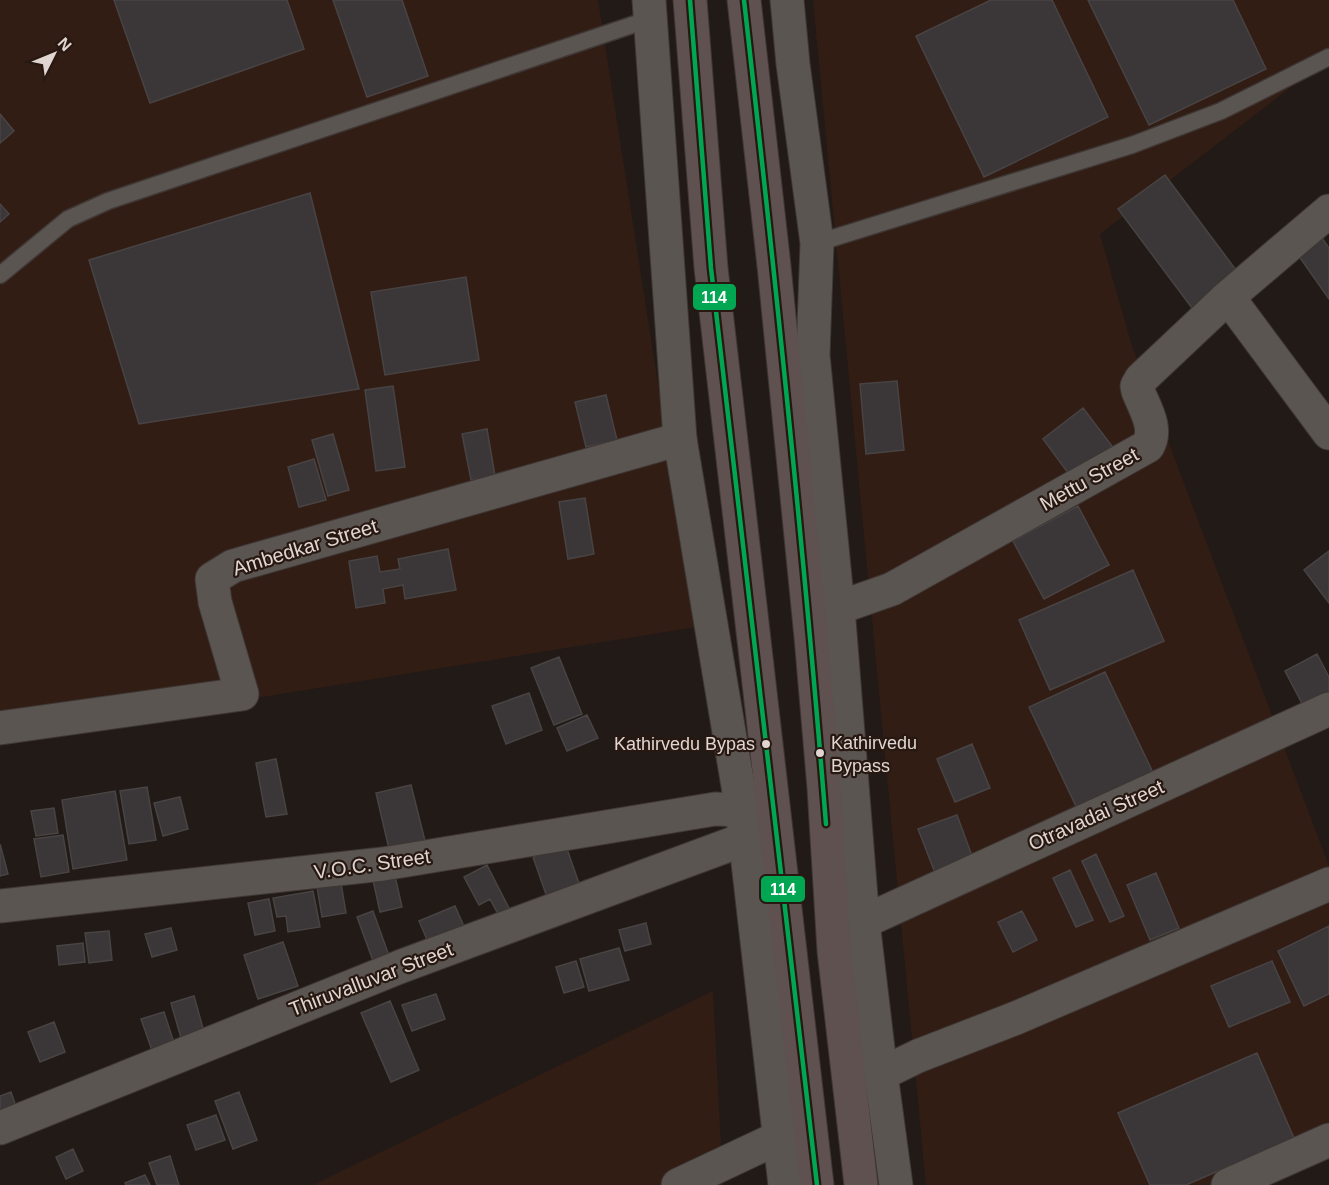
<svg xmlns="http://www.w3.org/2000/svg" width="1329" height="1185" viewBox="0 0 1329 1185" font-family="Helvetica,sans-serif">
<rect width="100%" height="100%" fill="#221a16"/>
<path fill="#321d15" d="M0 0H598L696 627 0 739Z
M813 0H1329V58L1100 234 1132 346 1329 866V1150L1257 1185H926Z
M713 991 723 1185H313Z"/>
<path fill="#3b3638" stroke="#484444" stroke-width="1.5" d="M114 0H287L304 49 150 103Z
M333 0H402L428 76 367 97Z
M991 0H1052L1108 117 984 177 916 36Z
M1088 0H1233L1266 69 1149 125Z
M0 114 14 131 0 143Z
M1165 175 1242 278 1195 312 1118 209Z
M310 193 359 389 139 424 89 260Z
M0 204 9 214 0 222Z
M1322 238 1329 248V299L1298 255Z
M466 277 479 360 385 375 371 292Z
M897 381 904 450 866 454 860 384Z
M393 386 405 467 376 471 365 390Z
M606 395 617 440 586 447 575 402Z
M1083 408 1112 446 1071 477 1043 439Z
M487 429 495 476 471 480 462 434Z
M333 434 349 490 328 496 312 440Z
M314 459 326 500 299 507 288 467Z
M585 498 594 554 568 559 559 502Z
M1078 506 1109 565 1044 599 1013 541Z
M448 549 456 590 405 599 403 585 383 589 385 603 356 608 349 561 377 556 380 572 400 569 398 559Z
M1329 551V603L1304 570Z
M1133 570 1164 641 1050 690 1019 620Z
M1317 654 1329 677V701L1307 713 1285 671Z
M559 657 582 714 554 725 531 668Z
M1105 672 1158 783 1082 819 1029 707Z
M529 693 542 730 506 744 492 706Z
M587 715 598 738 567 751 557 728Z
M972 744 990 788 955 802 937 759Z
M276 759 287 814 266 817 256 763Z
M411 785 425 841 389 849 376 793Z
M147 787 156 840 129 844 120 791Z
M115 791 127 860 73 869 62 800Z
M180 797 188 829 163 836 154 803Z
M54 808 58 833 36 836 31 811Z
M957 815 975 864 937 878 918 829Z
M63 835 69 872 41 877 34 839Z
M0 844 8 874 0 876Z
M566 846 581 889 548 900 533 857Z
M1096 854 1124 916 1110 922 1082 861Z
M487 865 511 912 500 918 490 899 479 905 464 877Z
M1070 870 1093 920 1076 927 1053 878Z
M1156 873 1179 928 1150 940 1127 885Z
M395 876 402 907 380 912 373 880Z
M341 883 346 913 322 917 317 887Z
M313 891 320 927 288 932 286 916 277 917 273 898Z
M269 899 275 931 255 935 248 903Z
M455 906 467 933 431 949 419 921Z
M373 911 392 964 376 969 357 917Z
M1022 911 1037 940 1013 952 998 922Z
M646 923 651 944 625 951 619 930Z
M1329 926V994L1304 1006 1278 951Z
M171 928 177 950 152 957 145 934Z
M109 931 112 960 89 963 85 933Z
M283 942 298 986 258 999 244 955Z
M83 943 85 962 59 965 57 946Z
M619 948 629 980 589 991 580 959Z
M576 961 584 987 564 993 556 967Z
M1272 961 1290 1002 1229 1027 1211 986Z
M436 994 445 1019 412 1031 402 1005Z
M194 996 206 1039 183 1045 171 1003Z
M390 1001 419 1070 391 1082 361 1013Z
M164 1012 176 1049 154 1056 141 1019Z
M54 1022 65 1052 40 1062 28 1032Z
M1257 1053 1294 1138 1186 1185H1150L1118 1113Z
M11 1092 19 1115 0 1122V1096Z
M239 1092 257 1140 233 1149 215 1101Z
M216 1115 225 1140 196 1150 187 1125Z
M73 1149 83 1171 66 1179 56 1157Z
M170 1156 179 1185H157L149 1163Z
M145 1175 150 1185H126L125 1183Z"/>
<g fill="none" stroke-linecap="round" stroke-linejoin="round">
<defs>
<path id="service" d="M817 243 1132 145 1221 111 1329 57
M0 275 68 219 108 201 650 19"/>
<path id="minor" d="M1228 297 1329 433
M838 608 892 589 1148 446C1158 428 1145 409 1138 391L1137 386 1141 379 1228 297 1329 211
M0 728 242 694 215 602 212 579 233 566 680 439
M0 906 383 864 715 809 742 810
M881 1074 918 1056 1016 1018 1329 884
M0 1128 402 966 745 839
M678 1185 780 1137
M1228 1185 1329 1140"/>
<path id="tertiary" d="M649 0 680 439 742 810 785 1185
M787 0 793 64 817 243 813 355 838 608 863 922 881 1074 896 1185
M863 922 1329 709"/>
<path id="trunk" d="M690 0 711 268 817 1185
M744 0 774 266 811 637 824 788 834 951 861 1185"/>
</defs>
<use href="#service" stroke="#3e3734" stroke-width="19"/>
<use href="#minor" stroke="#3e3734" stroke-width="35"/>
<use href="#tertiary" stroke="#3e3734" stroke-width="35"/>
<use href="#trunk" stroke="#3e3734" stroke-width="35"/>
<use href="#service" stroke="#5b5552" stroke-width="16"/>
<use href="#minor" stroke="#5b5552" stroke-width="33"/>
<use href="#tertiary" stroke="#5b5552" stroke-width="33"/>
<use href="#trunk" stroke="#5e5150" stroke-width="33"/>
<defs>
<path id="bus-1" d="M690 0 711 268 817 1185
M744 0C775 274 804 549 826 824"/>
</defs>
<use href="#bus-1" stroke="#271811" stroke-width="9"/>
<use href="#bus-1" stroke="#00a651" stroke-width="4.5"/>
</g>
<g fill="#e0d5d0" stroke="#271811" stroke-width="2">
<circle cx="766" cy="744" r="5"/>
<circle cx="820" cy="753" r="5"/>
</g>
<g text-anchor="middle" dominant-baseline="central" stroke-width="4.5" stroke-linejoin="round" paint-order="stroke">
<g font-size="18" fill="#e0d5d0" stroke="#271811" text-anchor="start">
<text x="831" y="743">Kathirvedu<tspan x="831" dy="23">Bypass</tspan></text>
<text x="755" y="744" text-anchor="end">Kathirvedu Bypas</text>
</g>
<g font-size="20" fill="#e0d5d0" stroke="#271811">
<text transform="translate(1089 479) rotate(-29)">Mettu Street</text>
<text transform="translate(305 547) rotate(-17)">Ambedkar Street</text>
<text transform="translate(1096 815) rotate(-24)">Otravadai Street</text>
<text transform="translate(372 864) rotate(-8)">V.O.C. Street</text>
<text transform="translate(371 979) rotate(-21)">Thiruvalluvar Street</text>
</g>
</g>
<g stroke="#271811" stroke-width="2">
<rect x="692" y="283" width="45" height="28" rx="6" fill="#00a651"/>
<rect x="760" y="875" width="46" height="28" rx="6" fill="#00a651"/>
</g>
<g font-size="16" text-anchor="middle" font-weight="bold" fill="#fff">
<text x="714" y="303">114</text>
<text x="783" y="895">114</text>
</g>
<g transform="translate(54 54) rotate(47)" stroke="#271811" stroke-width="4.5" paint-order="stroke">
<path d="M0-4.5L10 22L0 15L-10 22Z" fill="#e0d5d0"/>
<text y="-9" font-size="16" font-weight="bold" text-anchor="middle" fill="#e0d5d0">N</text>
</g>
</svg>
